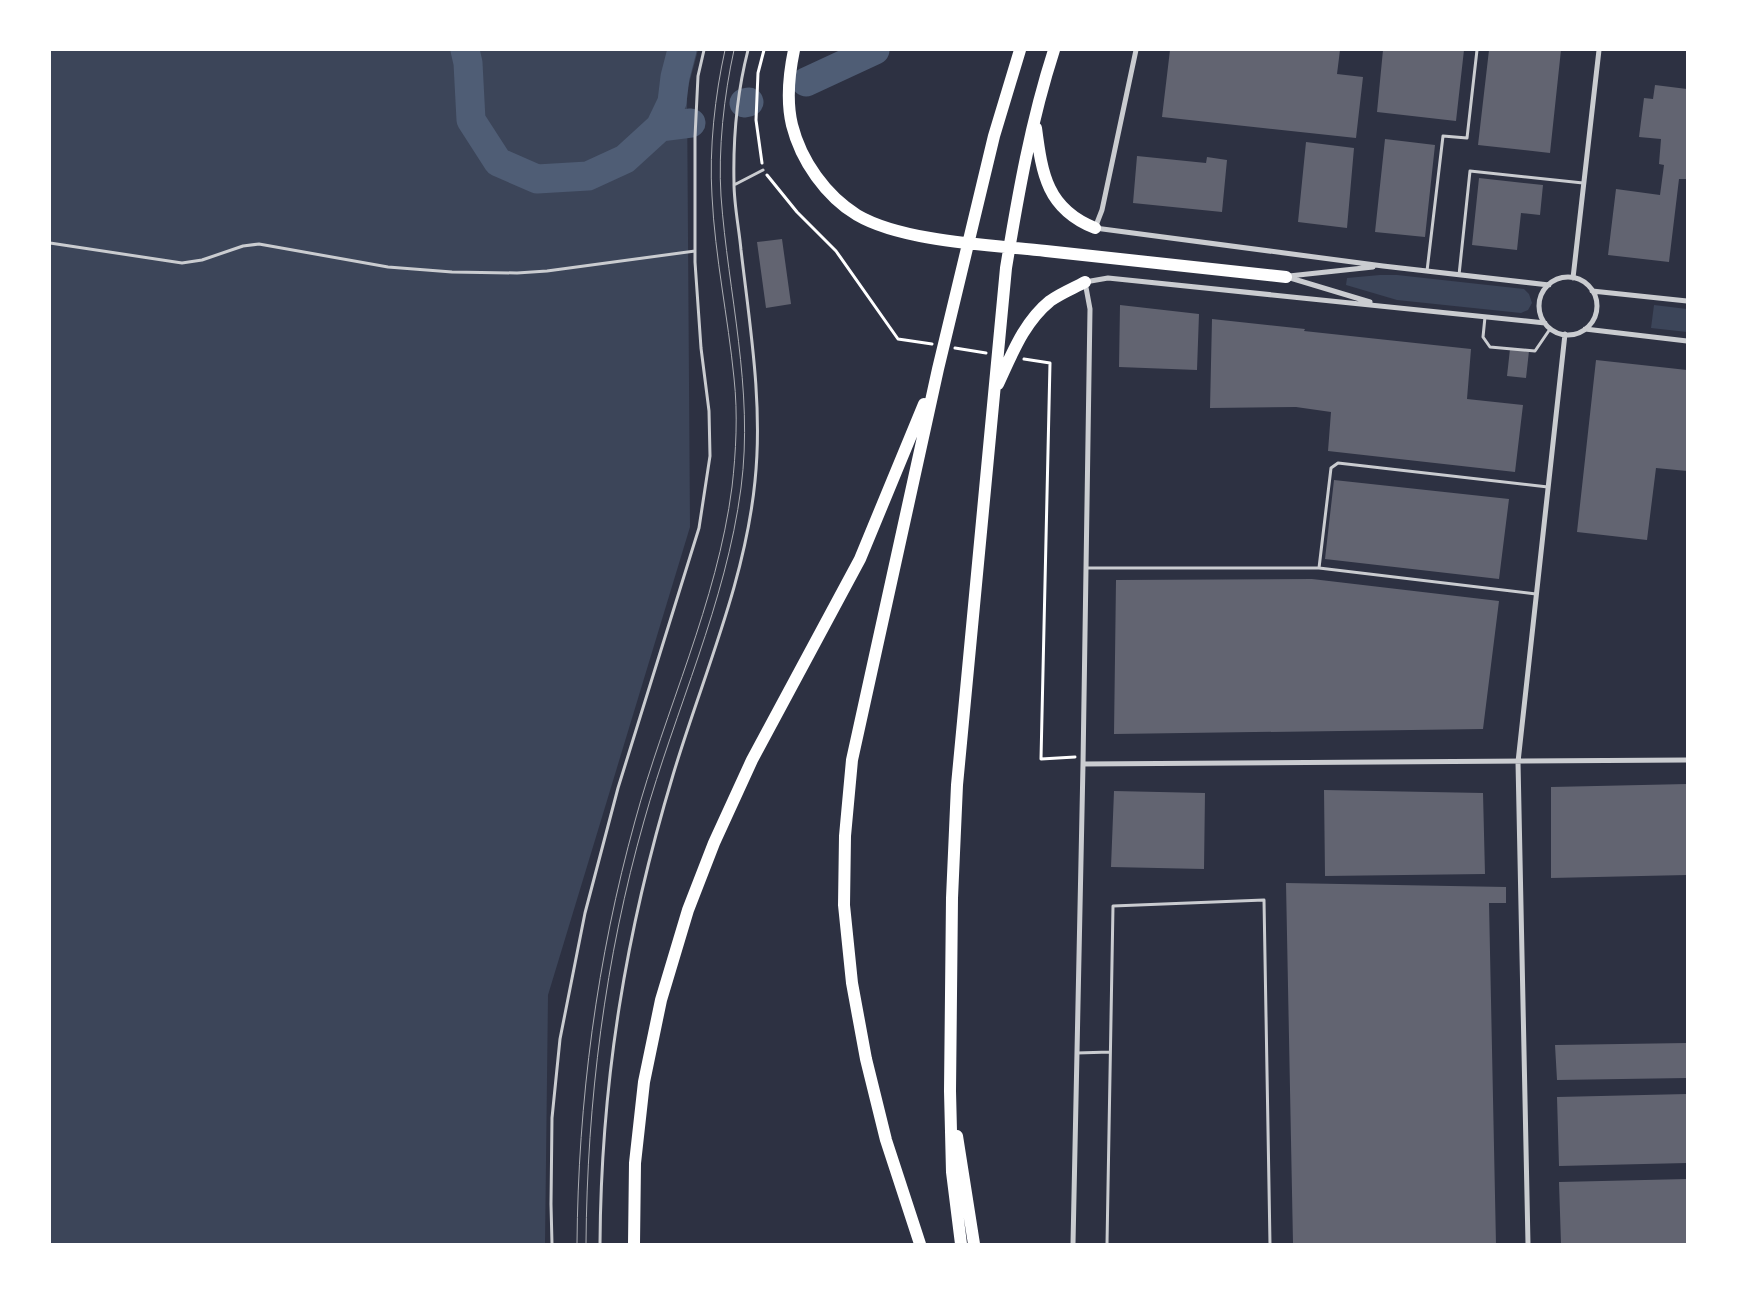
<svg xmlns="http://www.w3.org/2000/svg" width="1737" height="1294" viewBox="0 0 1737 1294" font-family="'Libre Baskerville',serif">
<rect width="100%" height="100%" fill="#2d3142"/>
<path fill="#3c4559" d="M50 50H698L687 91 690 527 548 995 545 1244H50Z
M1380 275H1397L1524 289 1529 294 1532 303 1528 310 1521 313 1397 300 1346 285 1347 278Z
M1654 305 1687 309V332L1651 328Z"/>
<g fill="none" stroke-linecap="round" stroke-linejoin="round">
<path stroke="#4f5d75" stroke-width="29" d="M465 50 468 63 471 120 498 162 537 179 588 176 625 159 660 127 672 102 675 77 682 50
M806 82 875 50
M744 103 749 102
M660 127 691 123"/>
</g>
<path fill="#626471" d="M1170 50H1340L1337 74 1363 77 1356 138 1162 117Z
M1383 50H1464L1456 121 1377 112Z
M1489 50H1561L1550 153 1478 145Z
M1655 85 1687 89V179H1679L1669 262 1608 255 1616 189 1660 195 1664 165 1659 164 1661 139 1639 137 1644 98 1653 99Z
M1385 139 1435 145 1425 237 1375 232Z
M1306 142 1354 148 1347 228 1298 222Z
M1137 156 1206 163 1207 157 1227 160 1222 212 1133 203Z
M1479 178 1543 185 1540 215 1521 213 1517 250 1472 245Z
M782 239 791 304 766 308 757 242Z
M1120 305 1199 314 1197 370 1119 367Z
M1212 319 1305 329 1304 331 1471 349 1467 399 1523 405 1515 472 1328 451 1331 412 1296 407 1210 408Z
M1510 349 1529 351 1526 378 1507 376Z
M1596 360 1687 370V471L1656 468 1647 540 1577 532Z
M1334 480 1509 499 1499 579 1325 559Z
M1312 579 1499 601 1483 729 1114 734 1116 580Z
M1687 784V875L1551 878V787Z
M1324 790 1483 793 1485 874 1325 876Z
M1114 791 1205 793 1204 869 1111 867Z
M1286 883 1506 887V903H1489L1496 1244H1293Z
M1687 1043V1078L1557 1080 1555 1045Z
M1687 1094V1163L1559 1166 1557 1097Z
M1687 1179V1244H1561L1559 1182Z"/>
<g fill="none" stroke-linecap="round" stroke-linejoin="round">
<path stroke="#fff" stroke-width="3" d="M762 163 756 120 758 73 764 50
M767 175 797 212 836 251 898 339 932 344
M955 348 986 353
M1024 359 1050 363 1041 759 1075 757"/>
<path stroke="#caccd0" stroke-width="3" d="M734 185 763 170
M50 243 182 263 202 260 243 246 259 244 388 267 452 272 517 273 547 271 695 251
M1427 271 1443 136 1467 138 1477 50
M1459 275 1470 171 1583 183
M1485 317 1483 337 1490 347 1535 351 1550 329
M1086 568H1319L1536 594
M1319 568 1331 468 1338 463 1548 487
M1077 1053 1110 1052
M552 1244 551 1204 552 1118 560 1039 585 913 618 788 699 528 710 456 709 411 701 348 695 262V137L698 76 704 50
M600 1244C601 1081 626 931 673 775 702 678 745 583 755 481 763 404 750 327 741 250 739 228 734 205 734 183 733 139 737 93 748 50
M1107 1244 1113 906 1264 900 1270 1244"/>
<path stroke="#caccd0" stroke-width="5" d="M1136 50 1102 210 1095 228 1383 266 1549 285
M1289 276 1373 267
M1287 277 1370 302
M1539 306a29 29 0 1 1 58 0a29 29 0 1 1-58 0Z
M1573 278 1599 50
M1592 291 1687 301
M1585 329 1687 341
M1083 764 1687 760
M1073 1244 1083 764 1090 309 1085 282 1108 278 1545 323
M1528 1244 1518 762 1565 334"/>
<path stroke="#fff" stroke-width="12" d="M794 50C789 74 786 100 792 125 801 161 826 196 857 215 903 242 992 245 1046 251 1126 259 1206 268 1286 277
M1036 128C1042 174 1047 209 1095 228
M998 384C1012 354 1024 322 1050 301 1061 293 1074 288 1085 282
M957 1136 974 1244
M634 1244 635 1163 644 1082 661 1000 688 910 714 843 752 760 860 559 924 404
M920 1244 886 1140 866 1059 852 983 844 905 845 836 852 760 938 369 994 136 1020 50
M961 1244 952 1172 950 1091 952 898 957 785 1006 268C1018 195 1031 121 1054 50"/>
<path stroke="#abadb3" stroke-width="1" d="M577 1244C578 1102 597 958 635 821 665 710 717 603 732 487 736 452 738 414 734 378 728 317 715 257 712 196 709 149 715 95 725 50
M586 1244C587 1102 605 958 644 821 675 710 726 603 741 488 754 389 728 293 721 196 718 150 724 95 734 50"/>
</g>
<rect width="1737" height="1294" fill="none" stroke="#ffffff" stroke-width="102"/>
</svg>
